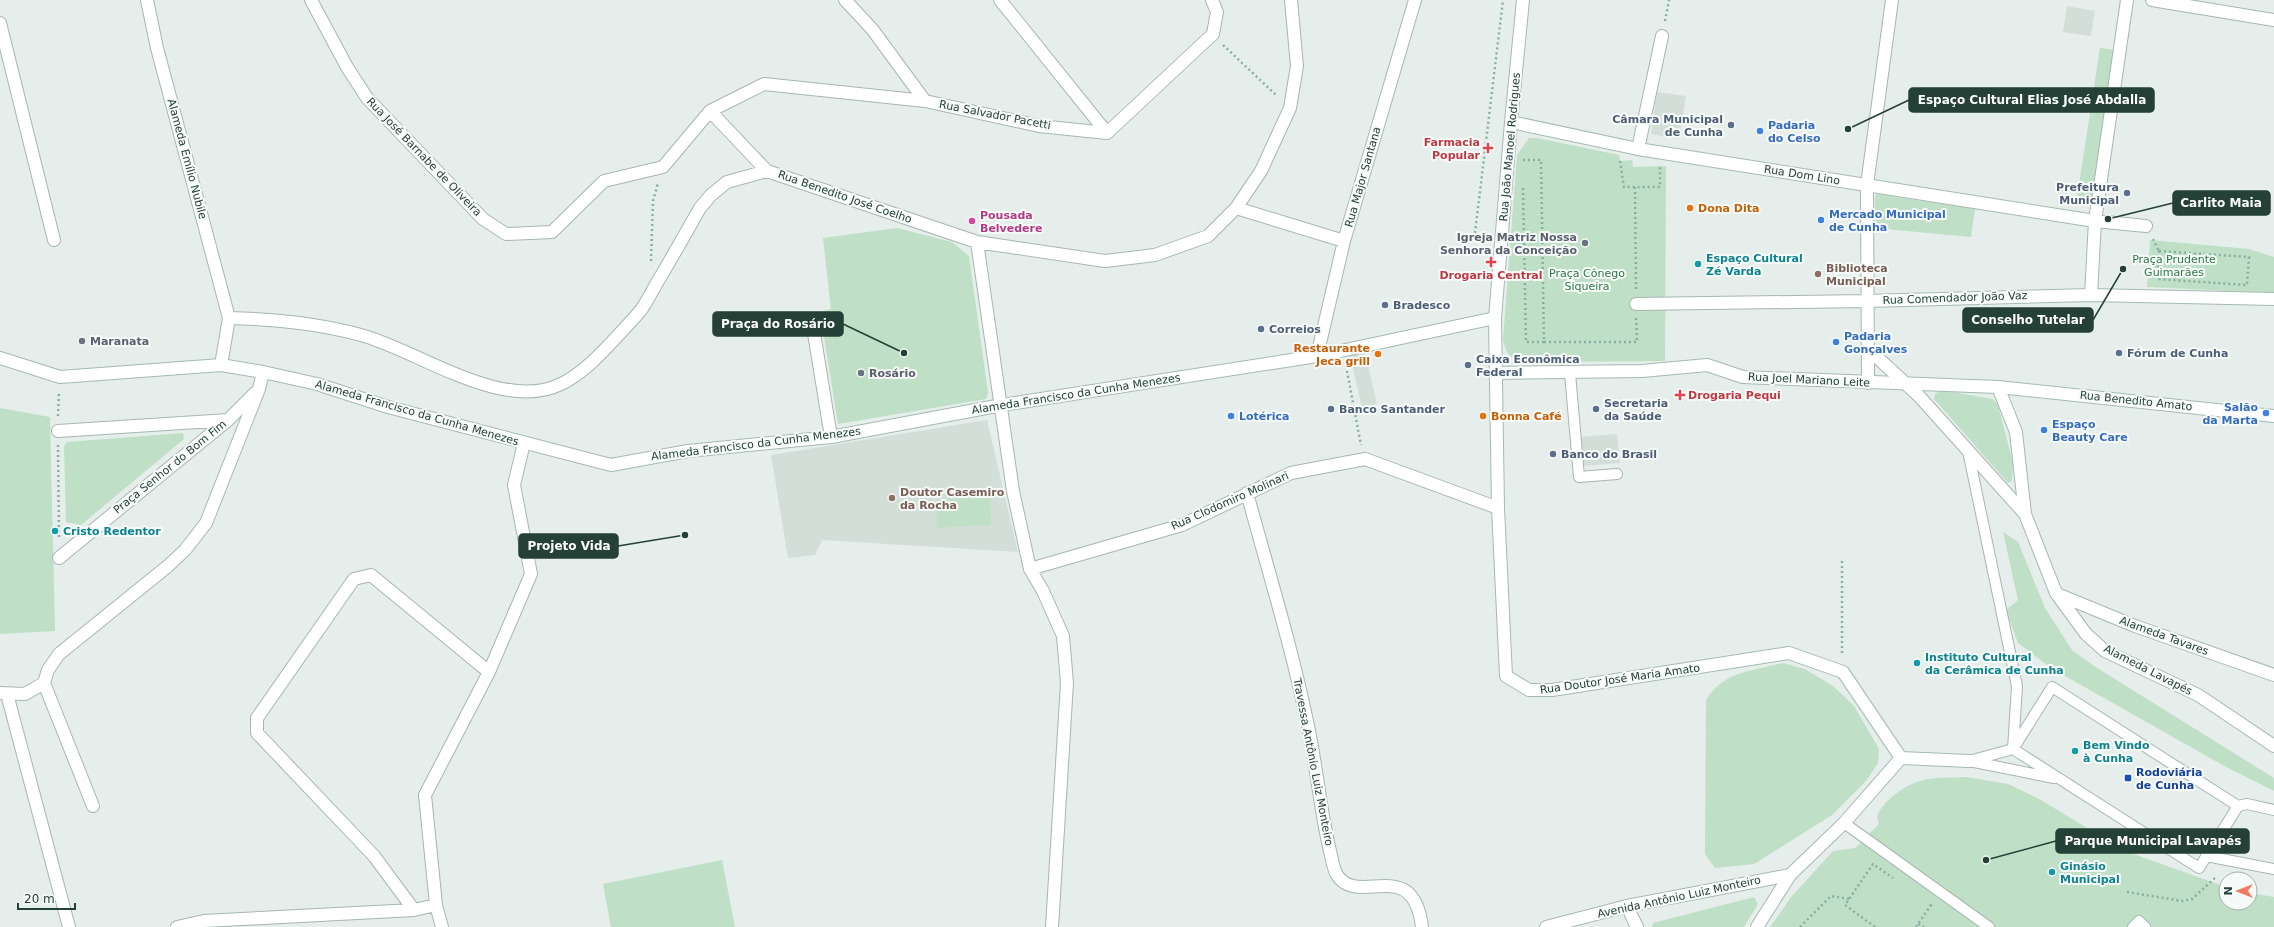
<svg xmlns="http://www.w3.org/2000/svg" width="2274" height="927" viewBox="0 0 2274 927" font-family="'DejaVu Sans',sans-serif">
<rect width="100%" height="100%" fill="#e5eeea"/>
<path fill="#d3ded9" d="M2067 6 2095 11 2091 36 2063 32Z
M1657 92 1686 96 1679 139 1651 134Z
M1365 352 1377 404 1362 408 1350 355Z
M987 420 1018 552 822 540 815 555 788 558 771 455Z
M1617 434 1620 463 1582 466 1579 437Z"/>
<path fill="#bfdfc6" d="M2100 48 2115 50 2091 206 2076 204Z
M1529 138H1537L1619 155 1620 161 1632 160 1633 167 1666 166 1665 361 1521 362C1509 357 1506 353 1503 340L1517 155Z
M1877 194 1975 209 1971 237 1875 228V197Z
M897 228 952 242 969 256 988 393 986 399 838 424 820 312 831 309 823 238Z
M2150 240 2249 249 2274 257V293L2147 287Z
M1941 390 1993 399 1998 405 2013 463 2012 481 2008 483 1934 399 1935 394Z
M0 408 50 417 55 631 0 634Z
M183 433 184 439 81 525 66 522 64 446 67 442Z
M990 497 991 525 937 528 936 500Z
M2003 532 2018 542 2045 608 2072 650 2094 666 2274 778V791L2226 767 2051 668 2018 643 2006 610 2018 600Z
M1783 663 1805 669 1833 686 1854 706 1879 749 1878 763 1866 781 1832 815 1754 864 1715 868 1705 854 1706 700C1724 671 1752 671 1783 663Z
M1966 777 2008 784 2041 800 2125 851 2226 887V903H2250V893L2274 897V927H1770L1792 896 1833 851 1855 848 1879 824 1877 816C1885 798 1909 782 1928 779 1940 777 1954 778 1966 777Z
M722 860 735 927H611L603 884Z
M1754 897 1758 904 1744 927H1652L1653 923Z"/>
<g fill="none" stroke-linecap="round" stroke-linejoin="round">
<defs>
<path id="lane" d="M1570 373 1579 477 1617 474
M1968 451 2017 686 2013 749 1969 761 2054 778
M2052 687 2238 806 2199 868 2013 749Z
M2238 806 2247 804 2274 810
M1844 823 1989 927
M2206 856 2274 869
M2133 927 2139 921 2145 927"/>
<path id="street" d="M147 0 157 48 229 318 221 365
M311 0 347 67 367 98 483 219 506 234 552 232 604 181 663 167 710 111 767 171
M845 0 872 29 925 101
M1000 0 1107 133
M2127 0 2095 221 2146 226
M2152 0 2274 20
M0 23 54 240
M710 111 764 84 925 101 1039 126 1107 133 1213 34 1217 12 1212 0
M1638 149 1662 36
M1236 208 1344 241
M977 242 1013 491 1030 569 1043 591 1063 636 1067 683 1052 927
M1636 304 1866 301
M229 318C274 319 317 323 361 335 417 350 503 413 561 384 580 375 596 359 610 344 620 333 631 322 641 310 648 300 654 287 661 276 674 254 687 231 700 208L711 195 727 182 767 171 977 242 1105 261 1155 255 1208 236 1236 208 1261 171 1290 108 1297 66 1291 0
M812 321 831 437
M1867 348 1919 396 2025 514
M1317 356 1344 241 1415 0
M1868 383 1867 185 1892 0
M1998 387 2016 432 2025 514 2056 593 2086 634 2105 651 2198 695 2274 746
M58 431 228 420
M1247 493C1268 570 1292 648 1308 726 1317 768 1320 810 1330 851 1332 858 1333 869 1337 875 1358 908 1413 854 1422 927
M59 558 228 420 255 393
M1030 569 1182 525 1291 473 1365 459 1498 508
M2057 594 2135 626 2274 675
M44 683 93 806
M0 693 25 694 44 683 48 670 59 654 168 566 185 550 206 523 259 389 263 372
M7 694 69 927
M1627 906 1637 927
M414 910 374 856 257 733V718L354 579 371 575 489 672
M177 927 204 921 414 910 436 905
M442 927 436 905 425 795 489 672 531 574 514 485 524 443
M1757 927 1790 875"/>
<path id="secondary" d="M1523 0 1511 122 1495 318 1498 508 1506 676 1529 690H1552L1789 653 1843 672 1901 758
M1511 122 1638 149 2095 221 2091 295
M1866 301 2091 295 2274 299
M0 358 60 377 221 365 263 372 317 384 388 407 611 465 688 451 831 437 1002 405 1317 356 1495 318
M1496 373 1642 371 1707 365 1743 377 1998 387 2274 416
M1546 927 1627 906 1790 875 1844 823 1901 758 1969 761"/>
</defs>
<use href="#lane" stroke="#a7b6b1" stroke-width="12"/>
<use href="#street" stroke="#a7b6b1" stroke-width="14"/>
<use href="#secondary" stroke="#a4bab1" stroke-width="14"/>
<path stroke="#86b1a2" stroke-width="2.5" stroke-dasharray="2 3" stroke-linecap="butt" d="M1665 21 1669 0
M1223 45 1276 95
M1523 160H1541L1544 342H1637L1636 318
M1620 161 1624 187H1660V167
M1635 187 1636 289
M1523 188 1526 342H1544
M1475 233 1503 0
M2153 239 2159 251
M2159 251 2249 257 2247 285 2157 279Z
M651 261 653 201 658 183
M1346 366 1361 445
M58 416 59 391
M58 445 59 538
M1842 561V656
M2127 892 2182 901 2192 899 2217 876
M1918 924 1924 927
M1800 927 1831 896 1849 899
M1875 927 1845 905 1873 864 1893 878
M1916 927 1931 905 1928 903"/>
<use href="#lane" stroke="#fff" stroke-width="10"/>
<use href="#street" stroke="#fff" stroke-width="12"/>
<use href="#secondary" stroke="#fff" stroke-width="12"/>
</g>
<g fill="#5c6f8a" stroke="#f6faf8" stroke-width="1.5">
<circle cx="1731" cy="125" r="4"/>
<circle cx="2127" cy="193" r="4"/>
<circle cx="1385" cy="305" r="4"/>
<circle cx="1261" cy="329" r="4"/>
<circle cx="2119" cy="353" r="4"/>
<circle cx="1468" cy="365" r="4"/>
<circle cx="1331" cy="409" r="4"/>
<circle cx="1596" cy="409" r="4"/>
<circle cx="1553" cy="454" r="4"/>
</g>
<g fill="#3f7fe0" stroke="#f6faf8" stroke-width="1.5">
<circle cx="1760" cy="131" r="4"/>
<circle cx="1821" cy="220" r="4"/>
<circle cx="1836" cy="342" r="4"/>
<circle cx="2266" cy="413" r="4"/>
<circle cx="1231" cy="416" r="4"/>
<circle cx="2044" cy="430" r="4"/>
</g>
<g fill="#e0444e" stroke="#f6faf8" stroke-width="1.5">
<path d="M1486 142h4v4h4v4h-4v4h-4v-4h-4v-4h4z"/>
<path d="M1489 256h4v4h4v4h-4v4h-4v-4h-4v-4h4z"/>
<path d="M1678 389h4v4h4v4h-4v4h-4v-4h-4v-4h4z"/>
</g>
<g fill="#e8710a" stroke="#f6faf8" stroke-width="1.5">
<circle cx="1690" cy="208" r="4"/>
<circle cx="1378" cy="354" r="4"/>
<circle cx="1483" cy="416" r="4"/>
</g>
<circle fill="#d1479c" stroke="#f6faf8" stroke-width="1.5" cx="972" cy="221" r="4"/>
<g fill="#6b7280" stroke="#f6faf8" stroke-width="1.5">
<circle cx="1585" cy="243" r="4"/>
<circle cx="82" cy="341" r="4"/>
<circle cx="861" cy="373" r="4"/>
</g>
<g fill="#0f9aa8" stroke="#f6faf8" stroke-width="1.5">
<circle cx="1698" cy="264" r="4"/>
<circle cx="55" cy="531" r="4"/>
<circle cx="1917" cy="663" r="4"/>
<circle cx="2075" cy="751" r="4"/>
<circle cx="2052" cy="872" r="4"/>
</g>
<g fill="#8d6e63" stroke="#f6faf8" stroke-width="1.5">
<circle cx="1818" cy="274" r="4"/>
<circle cx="892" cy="498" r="4"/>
</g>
<rect fill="#1a4fb4" stroke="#f6faf8" stroke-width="1.5" x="2124" y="774" width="8" height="8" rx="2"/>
<g text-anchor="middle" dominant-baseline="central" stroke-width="4" stroke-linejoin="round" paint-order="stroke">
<g font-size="11" fill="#244037" stroke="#f6faf8">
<text transform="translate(995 115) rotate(11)">Rua Salvador Pacetti</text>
<text transform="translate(1510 147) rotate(-85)">Rua João Manoel Rodrigues</text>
<text transform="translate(424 157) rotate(46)">Rua José Barnabe de Oliveira</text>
<text transform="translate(187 159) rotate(75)">Alameda Emílio Nubile</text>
<text transform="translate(1802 175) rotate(9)">Rua Dom Lino</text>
<text transform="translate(1363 177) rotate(-74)">Rua Major Santana</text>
<text transform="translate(845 197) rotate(19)">Rua Benedito José Coelho</text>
<text transform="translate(1955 298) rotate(-2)">Rua Comendador João Vaz</text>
<text transform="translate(1809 380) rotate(3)">Rua Joel Mariano Leite</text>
<text transform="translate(1076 394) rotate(-9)">Alameda Francisco da Cunha Menezes</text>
<text transform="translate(2136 401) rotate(6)">Rua Benedito Amato</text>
<text transform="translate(417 413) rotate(16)">Alameda Francisco da Cunha Menezes</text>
<text transform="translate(756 444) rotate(-7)">Alameda Francisco da Cunha Menezes</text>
<text transform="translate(170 467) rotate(-39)">Praça Senhor do Bom Fim</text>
<text transform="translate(1230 501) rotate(-24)">Rua Clodomiro Molinari</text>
<text transform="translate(2164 636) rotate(20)">Alameda Tavares</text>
<text transform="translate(2148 670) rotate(27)">Alameda Lavapés</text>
<text transform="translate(1620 679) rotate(-8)">Rua Doutor José Maria Amato</text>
<text transform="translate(1313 762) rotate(79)">Travessa Antônio Luiz Monteiro</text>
<text transform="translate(1679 897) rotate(-12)">Avenida Antônio Luiz Monteiro</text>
</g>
<g font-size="11" font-weight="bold" fill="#4e5e75" stroke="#f6faf8" text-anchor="start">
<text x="1723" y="119" text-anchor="end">Câmara Municipal<tspan x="1723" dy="13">de Cunha</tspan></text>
<text x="2119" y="187" text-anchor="end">Prefeitura<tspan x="2119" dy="13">Municipal</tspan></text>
<text x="1393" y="305">Bradesco</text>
<text x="1269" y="329">Correios</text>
<text x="2127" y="353">Fórum de Cunha</text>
<text x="1476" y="359">Caixa Econômica<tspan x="1476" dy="13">Federal</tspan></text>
<text x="1604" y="403">Secretaria<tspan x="1604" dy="13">da Saúde</tspan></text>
<text x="1339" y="409">Banco Santander</text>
<text x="1561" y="454">Banco do Brasil</text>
</g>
<g font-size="11" font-weight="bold" fill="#366cbe" stroke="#f6faf8" text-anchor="start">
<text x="1768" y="125">Padaria<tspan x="1768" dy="13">do Celso</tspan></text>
<text x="1829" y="214">Mercado Municipal<tspan x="1829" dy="13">de Cunha</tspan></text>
<text x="1844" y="336">Padaria<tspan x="1844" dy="13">Gonçalves</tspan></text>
<text x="2258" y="407" text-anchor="end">Salão<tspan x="2258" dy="13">da Marta</tspan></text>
<text x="1239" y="416">Lotérica</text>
<text x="2052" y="424">Espaço<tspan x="2052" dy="13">Beauty Care</tspan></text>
</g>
<g font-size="11" font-weight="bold" fill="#be3a42" stroke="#f6faf8" text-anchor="end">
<text x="1480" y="142">Farmacia<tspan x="1480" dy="13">Popular</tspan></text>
<text x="1491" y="275" text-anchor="middle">Drogaria Central</text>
<text x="1688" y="395" text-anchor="start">Drogaria Pequi</text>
</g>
<g font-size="11" font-weight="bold" fill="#c56008" stroke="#f6faf8" text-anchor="start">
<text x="1698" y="208">Dona Dita</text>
<text x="1370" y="348" text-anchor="end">Restaurante<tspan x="1370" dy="13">Jeca grill</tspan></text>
<text x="1491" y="416">Bonna Café</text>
</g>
<g font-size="11" font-weight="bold" fill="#b23c85" stroke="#f6faf8" text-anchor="start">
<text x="980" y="215">Pousada<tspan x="980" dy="13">Belvedere</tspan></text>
</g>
<g font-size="11" font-weight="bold" fill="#5b616d" stroke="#f6faf8" text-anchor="start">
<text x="1577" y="237" text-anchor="end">Igreja Matriz Nossa<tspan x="1577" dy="13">Senhora da Conceição</tspan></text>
<text x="90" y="341">Maranata</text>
<text x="869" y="373">Rosário</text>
</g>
<g font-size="11" font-weight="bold" fill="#0d838f" stroke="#f6faf8" text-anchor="start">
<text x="1706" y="258">Espaço Cultural<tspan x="1706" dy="13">Zé Varda</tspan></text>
<text x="63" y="531">Cristo Redentor</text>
<text x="1925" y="657">Instituto Cultural<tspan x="1925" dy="13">da Cerâmica de Cunha</tspan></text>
<text x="2083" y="745">Bem Vindo<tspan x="2083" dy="13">à Cunha</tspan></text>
<text x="2060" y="866">Ginásio<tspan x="2060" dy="13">Municipal</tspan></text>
</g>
<g font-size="11" fill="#2e7747" stroke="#f6faf8">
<text x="2174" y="259">Praça Prudente<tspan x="2174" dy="13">Guimarães</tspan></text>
<text x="1587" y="273">Praça Cônego<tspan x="1587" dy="13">Siqueira</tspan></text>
</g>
<g font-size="11" font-weight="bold" fill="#785e54" stroke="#f6faf8" text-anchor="start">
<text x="1826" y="268">Biblioteca<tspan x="1826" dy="13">Municipal</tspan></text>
<text x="900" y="492">Doutor Casemiro<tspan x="900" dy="13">da Rocha</tspan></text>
</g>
<g font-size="11" font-weight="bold" fill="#164399" stroke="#f6faf8" text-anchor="start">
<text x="2136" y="772">Rodoviária<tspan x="2136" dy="13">de Cunha</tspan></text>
</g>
</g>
<path fill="none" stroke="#244037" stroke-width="1.5" d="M1848 129L1909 100M2108 219L2173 203M2123 269L2093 320M904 353L843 324M685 535L618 546M1986 860L2056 841"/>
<g fill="#244037" stroke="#f6faf8" stroke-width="1.5">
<circle cx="1848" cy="129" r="4"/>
<circle cx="2108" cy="219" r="4"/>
<circle cx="2123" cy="269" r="4"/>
<circle cx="904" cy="353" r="4"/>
<circle cx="685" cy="535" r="4"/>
<circle cx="1986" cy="860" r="4"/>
</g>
<g fill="#244037" stroke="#244037" stroke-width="1.5">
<rect x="1909" y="88" width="245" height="24" rx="4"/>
<rect x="2173" y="191" width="97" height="24" rx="4"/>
<rect x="1963" y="308" width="130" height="24" rx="4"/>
<rect x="713" y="312" width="130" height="24" rx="4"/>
<rect x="519" y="534" width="99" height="24" rx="4"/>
<rect x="2056" y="829" width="193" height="24" rx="4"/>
</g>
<g font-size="12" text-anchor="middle" font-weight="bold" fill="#fff">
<text x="2032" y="104">Espaço Cultural Elias José Abdalla</text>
<text x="2221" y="207">Carlito Maia</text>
<text x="2028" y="324">Conselho Tutelar</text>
<text x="778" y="328">Praça do Rosário</text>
<text x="569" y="550">Projeto Vida</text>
<text x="2153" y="845">Parque Municipal Lavapés</text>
</g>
<g transform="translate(2238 891) rotate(270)"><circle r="19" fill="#f6faf8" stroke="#a2b0ab"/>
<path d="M0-3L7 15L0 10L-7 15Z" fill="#f07d61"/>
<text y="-6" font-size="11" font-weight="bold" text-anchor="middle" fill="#244037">N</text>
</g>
<path d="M18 903v6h57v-6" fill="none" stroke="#244037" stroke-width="2"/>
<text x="24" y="903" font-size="12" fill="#244037" stroke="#f6faf8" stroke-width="3" paint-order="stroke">20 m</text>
</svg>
